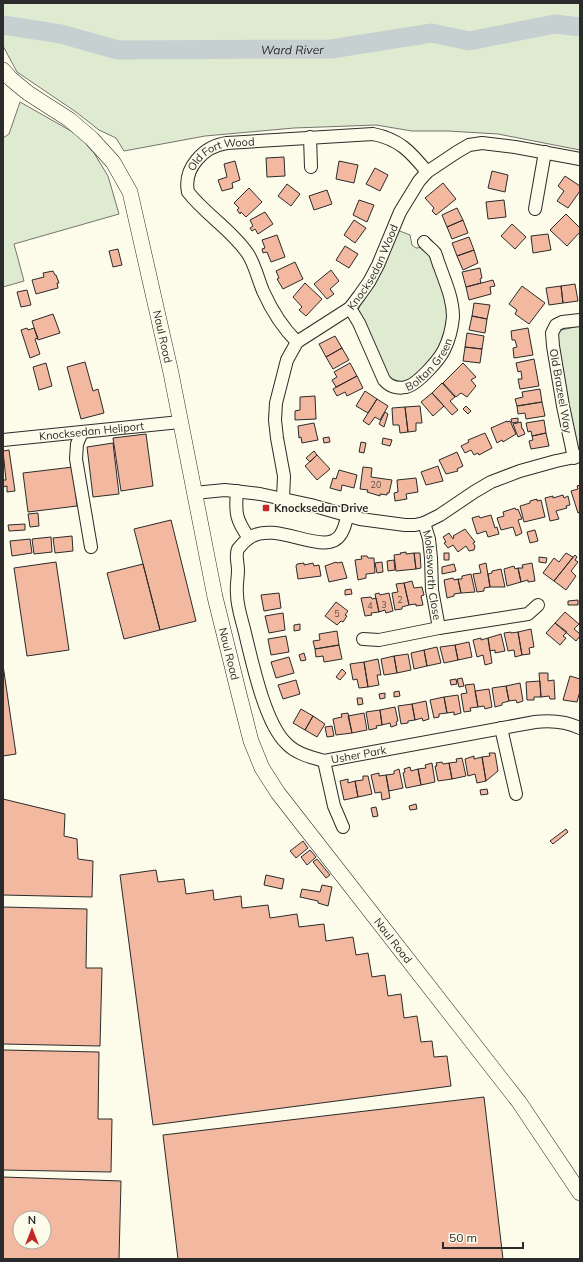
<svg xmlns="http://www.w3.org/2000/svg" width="583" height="1262" viewBox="0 0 583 1262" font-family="Mulish,sans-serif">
<rect width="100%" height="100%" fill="#fdfbea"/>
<path fill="#deebd1" stroke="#74746e" d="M3 3H580V150L498 134 448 131H412L376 125 294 128 205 136 124 151 116 138 99 130 76 112 17 72 3 46Z
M20 102 78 135 94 153 108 176 119 214 14 244 24 281 3 287V138L9 134Z
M397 230 410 235 412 245 416 248 426 247C441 279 457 316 438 350 432 362 416 374 405 382L392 381 386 375 358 310 361 303Z
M580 326V450L576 447 557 335 561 330Z"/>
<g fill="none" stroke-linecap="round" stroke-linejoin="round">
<path stroke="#c7d0d0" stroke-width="19" id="s1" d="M3 25 61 34 118 50 331 49 432 33 469 41 555 24 580 27"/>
</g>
<path fill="#f2b8a0" stroke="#2b2b2b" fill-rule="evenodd" d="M284 157 285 176 267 177 266 158Z
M235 161 240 180 232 183 233 188 222 191 218 180 227 177 224 164Z
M339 161 358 165 354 183 336 179Z
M375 168 388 175 380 191 366 184Z
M492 171 508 175 505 192 488 188Z
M565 176 580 186V191L568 208 557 201 564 191 558 186Z
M443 183 456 199 436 215 432 211 434 208 425 198Z
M287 184 300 194 291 206 278 196Z
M249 188 262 202 246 217 241 212 240 214 237 210 239 208 234 203Z
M327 190 332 204 314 210 309 196Z
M359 200 374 205 367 222 353 215Z
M504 200 506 217 488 219 486 202Z
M457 208 463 220 447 227 442 215Z
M265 212 273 224 258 234 255 229 252 231 250 228 253 226 250 220Z
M566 214 580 228V232L567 246 550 230Z
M354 220 366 228 355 243 344 235Z
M463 220 468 233 452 239 447 227Z
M512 224 526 237 515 249 501 236Z
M548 234 551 250 533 253 531 236Z
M277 235 285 257 271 262 267 252 263 253 262 249 265 248 262 240Z
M469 237 474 250 457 256 452 243Z
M345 246 358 254 349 268 336 260Z
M118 249 122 265 113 267 109 251Z
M474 250 478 263 463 270 457 256Z
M295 262 303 279 283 289 277 279 279 278 276 271Z
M480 268 482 278 480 279 481 283 466 287 462 272Z
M331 270 339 281 330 289 334 294 327 299 314 284Z
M53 271 55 275H56L59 283H57L58 288 36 294 32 280 44 277 43 273Z
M493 280 495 286 490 287 491 294 469 300 466 287Z
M305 283 322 299 306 316 299 310 302 307 293 297Z
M575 284 578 301 563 303 561 286Z
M522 286 545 303 529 324 515 314 517 310 509 304Z
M561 286 563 303 549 305 546 288Z
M27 290 31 305 21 307 17 292Z
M474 303 490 305 487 319 472 316Z
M53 314 60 333 38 340 32 321Z
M472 316 487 319 485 333 469 330Z
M27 328 28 330 34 328 38 338 35 339 40 354 30 358 21 330Z
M528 328 533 355 514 358 513 348 517 347 515 340H512L511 331Z
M467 333 484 336 482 349 465 347Z
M335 336 342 348 326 357 319 344Z
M465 347 482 349 480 363 463 361Z
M342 348 349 360 333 369 326 357Z
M534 359 539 386 520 389 518 379H522L521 371 518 372 516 363Z
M85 362 93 391 98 389 104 413 81 419 67 367Z
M46 363 52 386 39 390 33 367Z
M350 363 357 376 336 387 332 380 337 377 334 372Z
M463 363 476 377 471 380 476 386 467 397 461 393 456 397 443 383Z
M357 376 363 388 347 396 345 392 337 396 333 389Z
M442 383 455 397 450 401 458 410 452 415 432 393Z
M540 389 542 402 517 406 515 399 523 397 522 392Z
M365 391 377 399 368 413 356 406Z
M432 393 444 406 433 416 421 402Z
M315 396 316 419 295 420V411L300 410V397Z
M377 399 388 406 380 420 375 417 369 425 363 421Z
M542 402 545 416 526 419 525 413 518 414 517 406Z
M420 406 422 423H416V431L408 432 405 407Z
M466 406 471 411 468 414 463 409Z
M405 407 408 432 400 433 399 425H393L392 408Z
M385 412 388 414 384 427 379 424Z
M518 418V422L512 423 511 419Z
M544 420 546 433 532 436 531 431 528 432 526 423Z
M507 421V422L510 421 516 434 503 442 502 440 497 443 491 428Z
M521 422 522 429H523L525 434 518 437 513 424Z
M314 423 318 440 302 443 301 437 299 438 298 426Z
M485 433 492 448 479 455 478 453 474 455 471 450 465 453 461 446 469 442 468 440Z
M546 433 549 446 531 449 529 441 533 440 532 436Z
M146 434 153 486 121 491 113 438Z
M329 437 330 442 324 443 323 438Z
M383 438 392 440 390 446 382 444Z
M361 442 366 443 364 453 359 452Z
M113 443 119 494 93 497 87 447Z
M9 450 15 491 7 492V486L3 487V480H6L3 451Z
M314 451 317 455 310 462 306 458Z
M457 452 463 466 457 469 458 471 446 474 439 460Z
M317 455 330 469 317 480 305 466Z
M438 466 443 481 426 485 421 472Z
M73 467 77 506 28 512 23 473Z
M363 467 372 468 371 477 392 480 389 493H387V495L380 494V496L367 492 368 490 360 489Z
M339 470 357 475 354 488 342 485 341 491 330 488 333 478 336 479Z
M416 478 418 492 406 494 407 499 395 501 394 493 398 492 397 480Z
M580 485V512L578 513 571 491 578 489 577 486Z
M563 495 564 498 568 496 570 505 566 506 567 508 556 511 559 519 550 521 545 498 553 496V498Z
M537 499V501L541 500 545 517 524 522 520 506 530 503V501Z
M515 508 516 510 518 509 522 519 518 520 522 533 516 536 513 527 501 530 497 518 504 516 503 512Z
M38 513 39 526 30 527 28 514Z
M491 515 495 528 497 527 499 534 488 537 486 531 477 534 472 518 479 516 480 518Z
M171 520 196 621 160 630 134 529Z
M25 524V530L9 531 8 525Z
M465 529 475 542 473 543 475 546 474 550 469 551 466 546 458 552 453 545 448 548 444 543 446 542 443 537 449 533 453 539 454 537 453 536Z
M535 530 538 541 530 543 527 532Z
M72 536 73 551 55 553 53 538Z
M51 537 52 552 34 554 32 539Z
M30 539 32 553 12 556 10 541Z
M406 552V554L414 553 416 569 396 571 394 555 401 554 400 553Z
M414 553H420L421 568 416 569Z
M444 553H449V560H444Z
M566 553 573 557 554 581 543 573 554 558 559 562Z
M575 555 577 557 575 560 578 562 571 571 576 576 566 590 554 581Z
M361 556H367L368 558H374L375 573 366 574V578L358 580 355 560 362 559Z
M539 557 547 558 546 563 539 562Z
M394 560 395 570 388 571 387 561Z
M56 562 69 650 27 656 14 568Z
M336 562 337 563 342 562 347 578 329 582 325 566Z
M382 562 383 572 377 573 375 563Z
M304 563V565L313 563 314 566 319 565 321 576 298 579 296 566 297 564Z
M486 563 490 587 484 588V591L477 592 473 574 481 573 479 565Z
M532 563 535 581 528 582V580L521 582 518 568H523L522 565Z
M143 564 160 630 124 639 107 573Z
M454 564 456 571 442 574V567Z
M514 566 515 569 518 568 521 582 507 586 504 569Z
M501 569 505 587H490L488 574 492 573V571Z
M471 574 475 592 461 593 458 579H462V576Z
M453 578 454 580 458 579 461 593 454 594V596L447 598 444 580Z
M412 581 414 588 422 587 424 595 421 596 423 605 416 606V604L409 605 404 583Z
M404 583 409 605 402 607V609L395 610 392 593 398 592 396 584Z
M351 589 352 594 345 595V590Z
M279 593 281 608 264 611 261 595Z
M379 593 380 595 389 593 393 611 386 613 385 610 379 612 375 594Z
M371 597 372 599 376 598 379 612 371 613 372 615 365 616 361 598Z
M578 600V605H568V601Z
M336 602 348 611 345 615 347 616 343 622 341 621 337 625 325 616Z
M565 612 579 624 574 629 580 634V636L576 641 555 623Z
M283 613 285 630 269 633 265 616Z
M555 623 567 632 563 636 566 638 560 645 546 633Z
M300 624V630L294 631V625Z
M531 629 534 647 529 648 530 654 522 655 518 632Z
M337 631 339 645 315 649 313 641 320 640 319 634Z
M511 632V633L518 632 522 655 515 657 514 650 508 651 504 633Z
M501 634 505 651 495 653V650L490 651 488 638Z
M286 636 289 652 271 655 268 639Z
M481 638V640L488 638 492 663 485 665 483 655 477 657 473 640Z
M469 642 472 657 458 660 455 645Z
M339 645 342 659 324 662 323 656 316 657 315 649Z
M455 645 458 660 444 663 440 647Z
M437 647 441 663 427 666 424 650Z
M424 650 427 666 414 669 411 653Z
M304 653 306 660 301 661 299 655Z
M408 654 411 670 397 673 394 656Z
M394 656 397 673 384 675 381 659Z
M289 657 294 673 276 678 271 662Z
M378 659 381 675H377L379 685 368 687 364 662Z
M364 662 368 687 359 688 357 679 353 680 350 664Z
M3 665 16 754 3 756Z
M342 669 346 673 340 680 336 677Z
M539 673H548V681L554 680 555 699H550L549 696 541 697Z
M570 676 580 679V691L577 702 563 700Z
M462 678 464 686 459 687 457 679Z
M456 679 457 684 451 685 450 680Z
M296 680 300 694 283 699 278 685Z
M540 681 541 697H534V700H527L526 682Z
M520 683 523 701 517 703 516 700 509 701 506 686Z
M474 684 478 707 470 708 471 711 464 712 461 694 467 693 465 685Z
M506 686 509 701 502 703V705L495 707 492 688Z
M489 689 492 707 485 709 484 706 478 707 475 691Z
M399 691 400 696 394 697V692Z
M385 693V698L380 699 379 694Z
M458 695 461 713 454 715V712L447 713 444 697Z
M444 697 447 713 439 714V717L434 718 430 700Z
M357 698H362L363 704 358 705Z
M426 701 429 719 423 721 422 718 415 720 412 704Z
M412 704 415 720 408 721V723L401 724 398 706Z
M395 707 398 721 396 722 397 725 391 727 390 723 382 725 380 710Z
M301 709 313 716 305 730 293 723Z
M380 710 382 725 376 726 377 728 369 730 366 712Z
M348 713 352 733 336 735 333 719 342 717 341 714Z
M364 713 367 730 352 733 348 716Z
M313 716 325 724 317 737 305 730Z
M332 726 334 736 327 737 325 727Z
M489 753H495L498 771 486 781 482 757 490 756Z
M474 756V759L482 757 486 781 477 783 475 774 468 776 465 759Z
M462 758 466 776 452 779 449 763 457 762 456 759Z
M442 762 443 764 449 763 452 779 438 781 435 766H437L436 763Z
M432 763 435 782 421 785 418 769 426 768 425 765Z
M410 767 411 771 418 769 421 785 406 788 403 773 405 772 404 769Z
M399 769 403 788 389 791 386 775 394 774V771Z
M379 773V776L386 775 390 798 382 800 381 792 375 793 371 775Z
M363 776H368L372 794 358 797 355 781 363 780Z
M348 779V783L355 781 358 797 344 800 340 781Z
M487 789 488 794 481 795 480 790Z
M3 799 65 814 64 836 77 839 78 859 93 861 92 897 3 895Z
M416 804 417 809 410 810 409 806Z
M376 807 378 816 373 817 371 808Z
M566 829 568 832 553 844 550 841Z
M303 841 308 848 296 858 290 851Z
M310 850 316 857 307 865 301 857Z
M317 859 330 875 326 878 313 862Z
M156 870 158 882 184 879 186 894 213 890 214 900 241 896 242 908 268 905 270 918 297 914 299 927 324 924 326 941 353 937 356 955 368 953 372 977 385 975 388 996 401 994 404 1018 417 1016 421 1042 432 1041 434 1057 447 1056 451 1086 153 1125 120 875Z
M266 875 284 879 282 889 264 885Z
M322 885 332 887 328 906 318 903V901L300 897 302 889 320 892Z
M3 907 87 909 86 968H102L100 1046 3 1044Z
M3 1050 99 1052 98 1119H112L111 1172 3 1170Z
M484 1097 503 1259H178L163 1135Z
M3 1177 121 1181 119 1259H3ZM20 1218H44V1242H20Z"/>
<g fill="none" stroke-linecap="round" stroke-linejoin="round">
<defs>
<g id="minor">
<path d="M310 137 311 167"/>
<path d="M535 209 545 152"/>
<path id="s2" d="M350 308 359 323 384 380C389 386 397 389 406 387 417 385 439 360 444 350 449 340 452 328 453 317 453 299 446 284 440 267 438 263 437 257 435 253 432 249 427 246 424 242"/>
<path id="s3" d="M297 342C283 328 271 309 263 291 258 279 255 265 248 254 232 230 206 215 188 192 183 168 204 146 227 143L373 134C399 139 411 152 427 172"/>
<path d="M82 432 77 444 76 459 91 547"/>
<path id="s4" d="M3 440 180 422"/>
<path d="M574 458 563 406 553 346 552 333 556 325 562 322 580 320"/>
<path d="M237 491C235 513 236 520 249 538"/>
<path d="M194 493 225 490 260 494 311 505 360 519 405 525H415L424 523 440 515 474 492 491 482 520 471 556 461 580 456"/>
<path id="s5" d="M283 498 284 476 277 438 275 420 276 403 287 360 297 342 350 308 359 296 369 282 378 265 400 212 419 181 427 172 457 152 469 145 482 143 515 147 580 159"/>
<path id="s6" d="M347 516C346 522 344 529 341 534 326 559 277 519 249 538 245 541 241 545 238 549 235 555 238 563 238 570 238 578 236 586 237 594 237 607 242 620 245 633 252 662 265 723 286 743 296 754 311 757 324 761L535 722C551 720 565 721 580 728"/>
<path id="s7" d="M424 523 429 539 431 558 432 590 439 628"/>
<path d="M363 639 379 640 439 628 528 614 538 605"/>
<path d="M501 728 516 794"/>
<path d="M324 761 334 806 343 827"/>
</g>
<g id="major">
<path id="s8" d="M3 70 11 79 28 93 70 120 92 139 113 162 130 192 171 373 215 597 240 698 251 741 262 768 278 793 519 1102 580 1193"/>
</g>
</defs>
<use href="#minor" stroke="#2b2b2b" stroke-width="14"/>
<use href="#major" stroke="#2b2b2b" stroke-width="16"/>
<use href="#minor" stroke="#fdfbea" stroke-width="12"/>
<use href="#major" stroke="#fdfbea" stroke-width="15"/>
</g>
<rect fill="#c62828" stroke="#fdfbea" stroke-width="1.5" x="262" y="504" width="8" height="8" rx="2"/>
<g text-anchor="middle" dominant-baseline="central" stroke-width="3" stroke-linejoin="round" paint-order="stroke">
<g font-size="9" fill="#5d4e48">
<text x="376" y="484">20</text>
<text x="400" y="599">2</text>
<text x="384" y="604">3</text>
<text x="370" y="605">4</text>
<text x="337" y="613">5</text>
</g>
<g font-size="11" fill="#2b2b2b" stroke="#fdfbea">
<text stroke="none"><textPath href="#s3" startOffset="248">Old Fort Wood</textPath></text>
<text stroke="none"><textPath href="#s5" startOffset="271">Knocksedan Wood</textPath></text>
<text stroke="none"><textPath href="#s8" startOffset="327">Naul Road</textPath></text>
<text stroke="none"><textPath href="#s2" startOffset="137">Boltan Green</textPath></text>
<text transform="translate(561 391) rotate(80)">Old Brazeel Way</text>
<text stroke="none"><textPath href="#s4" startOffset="89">Knocksedan Heliport</textPath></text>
<text stroke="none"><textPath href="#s7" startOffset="53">Molesworth Close</textPath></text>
<text stroke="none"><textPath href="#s8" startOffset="651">Naul Road</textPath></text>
<text stroke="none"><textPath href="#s6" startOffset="413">Usher Park</textPath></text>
<text stroke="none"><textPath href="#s8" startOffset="987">Naul Road</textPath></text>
</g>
<g font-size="11" font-weight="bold" fill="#2b2b2b" stroke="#fdfbea" text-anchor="start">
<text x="274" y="508">Knocksedan Drive</text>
</g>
<g font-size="12" font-style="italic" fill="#2b2b2b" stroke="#fdfbea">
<text stroke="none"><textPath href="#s1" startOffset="292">Ward River</textPath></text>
</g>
</g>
<rect width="583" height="1262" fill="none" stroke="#2b2b2b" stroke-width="8"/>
<g transform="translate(32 1230)"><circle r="19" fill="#fdfbea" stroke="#a9a89e"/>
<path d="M0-3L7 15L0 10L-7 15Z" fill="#c62828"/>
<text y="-6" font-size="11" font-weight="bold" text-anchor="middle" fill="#2b2b2b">N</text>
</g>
<path d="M443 1242v6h80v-6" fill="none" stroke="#2b2b2b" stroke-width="2"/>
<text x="449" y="1242" font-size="12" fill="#2b2b2b" stroke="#fdfbea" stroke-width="3" paint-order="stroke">50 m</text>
</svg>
